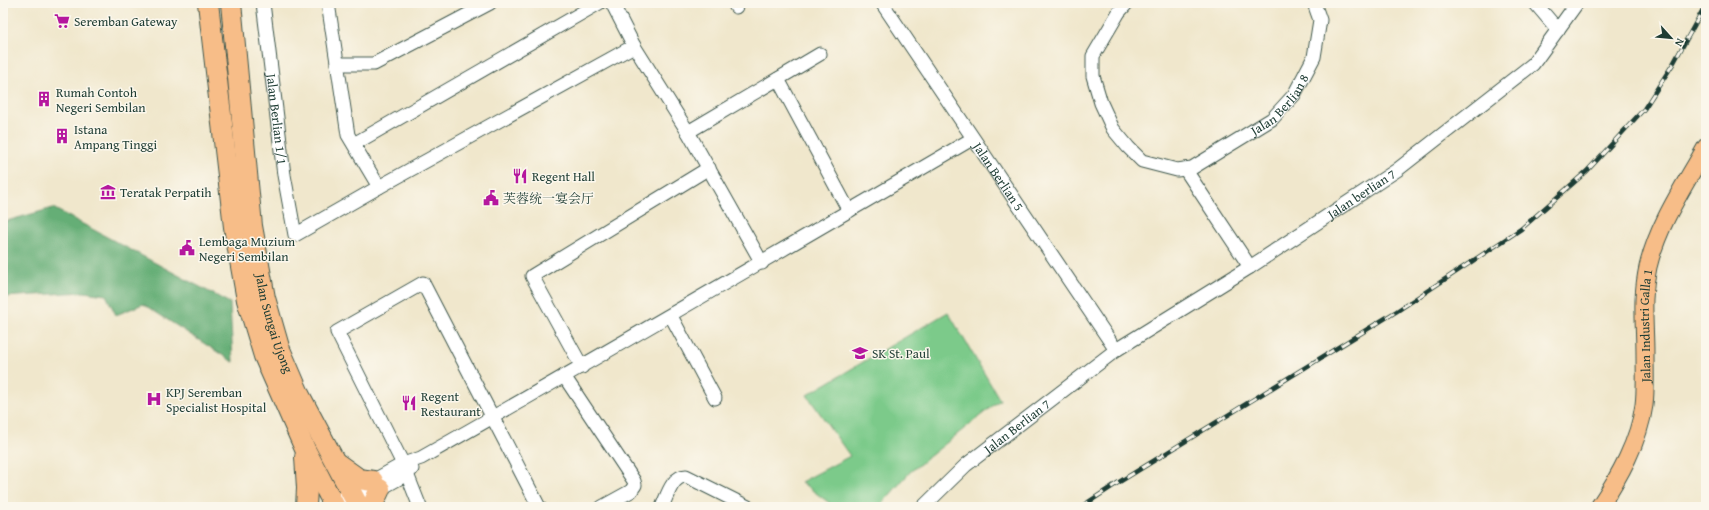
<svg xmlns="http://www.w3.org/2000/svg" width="1709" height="510" viewBox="0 0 1709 510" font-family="'Gentium Book Plus','Noto Serif SC',serif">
<rect width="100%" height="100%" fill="#fbf7ec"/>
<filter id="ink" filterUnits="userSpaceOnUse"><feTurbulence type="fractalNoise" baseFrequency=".025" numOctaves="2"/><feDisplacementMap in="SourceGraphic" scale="8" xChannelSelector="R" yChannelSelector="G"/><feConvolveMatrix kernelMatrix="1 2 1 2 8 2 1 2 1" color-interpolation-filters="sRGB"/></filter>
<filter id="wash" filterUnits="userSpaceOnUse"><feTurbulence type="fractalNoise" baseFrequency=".012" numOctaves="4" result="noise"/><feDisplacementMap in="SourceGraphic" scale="16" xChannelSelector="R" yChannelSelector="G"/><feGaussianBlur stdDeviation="0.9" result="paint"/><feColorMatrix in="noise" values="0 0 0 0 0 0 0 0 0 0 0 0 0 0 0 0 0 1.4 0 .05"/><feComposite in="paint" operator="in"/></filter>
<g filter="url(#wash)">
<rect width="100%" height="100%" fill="#f0e7cc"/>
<path fill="#7cca8a" stroke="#4e845f" d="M948 312 1000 400 910 472 879 507H835L801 482 850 456 807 395Z"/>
<path fill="#65ae76" stroke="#427655" d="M53 208 230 303 233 362 143 304 116 315 106 295 84 292 3 297V222Z"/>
</g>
<g filter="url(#ink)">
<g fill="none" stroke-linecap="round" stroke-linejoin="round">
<defs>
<g id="minor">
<path id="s1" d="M263 3 284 175 295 235 379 187 634 46"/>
<path d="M328 3 348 135 379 187"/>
<path d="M612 3 634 46 688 132 762 263"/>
<path d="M734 3 736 7"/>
<path id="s2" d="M882 3 1116 350"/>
<path id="s3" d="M1127 3 1119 12 1093 56V76L1101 103 1113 129 1128 147 1142 161 1177 170 1192 168 1272 119 1294 95 1314 57 1320 20 1314 3"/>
<path d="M1535 3 1558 30"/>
<path d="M337 64H374L490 3"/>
<path d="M778 79 849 211"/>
<path d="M688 132 820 54"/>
<path d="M354 144 599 3"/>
<path d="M1185 169 1250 267"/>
<path d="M671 316 715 398"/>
<path d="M582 367 532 276 709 168"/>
<path d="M564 376 634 481 635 485 631 491 602 507"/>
<path d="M326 507 403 464 421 458C606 353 789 246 972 139"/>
<path d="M347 507 407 474 412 469"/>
<path d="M420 507 403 464 337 332 423 283 539 507"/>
<path d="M662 507C667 496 672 476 686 476L748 507"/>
<path id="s4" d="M923 507 966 465 1116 350 1250 267 1397 170 1533 64 1577 3"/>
</g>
<g id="major">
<path id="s5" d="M1599 507C1619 477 1639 442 1644 405 1646 389 1645 371 1645 354 1645 323 1641 298 1648 267 1658 224 1685 185 1706 147"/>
</g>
<g id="highway">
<path d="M208 3 234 227 247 300 264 356 305 449 335 507"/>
<path id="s6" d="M231 3 252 226 265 298 279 347 300 396 359 507"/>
<path d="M305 457 307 488 306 507"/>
<path d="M338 464 359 479 373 481"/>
<path d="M373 507 374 502 380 489"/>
</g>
</defs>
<use href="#minor" stroke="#3e564b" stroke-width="15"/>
<use href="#major" stroke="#3e564b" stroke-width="19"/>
<use href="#highway" stroke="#3e564b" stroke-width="22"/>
<use href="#minor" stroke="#fff" stroke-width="13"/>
<use href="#major" stroke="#f7bd88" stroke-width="17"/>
<use href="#highway" stroke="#f7bd88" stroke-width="20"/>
<defs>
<path id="rail" d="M1081 507 1116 484 1397 311 1521 229 1587 171 1644 109 1673 64 1706 4"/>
</defs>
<use href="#rail" stroke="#1f3d34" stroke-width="4.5"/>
<use href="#rail" stroke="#fbf7ec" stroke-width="3" stroke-dasharray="9" stroke-linecap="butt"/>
</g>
</g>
<defs>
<symbol id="supermarket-bare" viewBox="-9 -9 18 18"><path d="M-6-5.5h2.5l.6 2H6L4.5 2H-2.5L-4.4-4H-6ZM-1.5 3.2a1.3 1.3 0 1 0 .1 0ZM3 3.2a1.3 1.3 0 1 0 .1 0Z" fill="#b5179e" stroke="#fbf7ec" stroke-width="2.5" paint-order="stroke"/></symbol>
<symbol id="building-bare" viewBox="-9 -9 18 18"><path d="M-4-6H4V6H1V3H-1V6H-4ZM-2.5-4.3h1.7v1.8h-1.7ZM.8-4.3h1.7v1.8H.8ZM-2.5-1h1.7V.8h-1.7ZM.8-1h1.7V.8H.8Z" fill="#b5179e" stroke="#fbf7ec" stroke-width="2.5" paint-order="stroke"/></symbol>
<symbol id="restaurant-bare" viewBox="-9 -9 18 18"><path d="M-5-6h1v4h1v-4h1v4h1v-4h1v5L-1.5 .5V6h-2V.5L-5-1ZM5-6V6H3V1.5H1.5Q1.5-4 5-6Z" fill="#b5179e" stroke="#fbf7ec" stroke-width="2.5" paint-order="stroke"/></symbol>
<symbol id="museum-bare" viewBox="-9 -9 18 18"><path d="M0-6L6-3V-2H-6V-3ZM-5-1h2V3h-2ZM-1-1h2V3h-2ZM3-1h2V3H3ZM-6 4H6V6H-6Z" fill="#b5179e" stroke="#fbf7ec" stroke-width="2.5" paint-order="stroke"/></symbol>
<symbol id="civic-bare" viewBox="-9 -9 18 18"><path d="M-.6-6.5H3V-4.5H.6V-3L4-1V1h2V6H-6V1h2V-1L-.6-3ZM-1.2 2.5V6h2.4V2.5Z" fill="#b5179e" stroke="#fbf7ec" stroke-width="2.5" paint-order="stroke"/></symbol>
<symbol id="school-bare" viewBox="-9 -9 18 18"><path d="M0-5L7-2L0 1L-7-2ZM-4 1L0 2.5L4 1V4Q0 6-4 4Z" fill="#b5179e" stroke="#fbf7ec" stroke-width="2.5" paint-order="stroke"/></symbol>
<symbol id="hospital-bare" viewBox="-9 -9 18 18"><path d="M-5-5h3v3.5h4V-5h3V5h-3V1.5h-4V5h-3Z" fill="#b5179e" stroke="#fbf7ec" stroke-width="2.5" paint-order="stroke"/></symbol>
</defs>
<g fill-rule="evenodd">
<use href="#supermarket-bare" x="51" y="10" width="22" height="22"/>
<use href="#building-bare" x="33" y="88" width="22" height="22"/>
<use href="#building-bare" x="51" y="125" width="22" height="22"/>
<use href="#restaurant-bare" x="509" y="165" width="22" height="22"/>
<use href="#museum-bare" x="97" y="181" width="22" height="22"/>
<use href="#civic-bare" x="480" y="187" width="22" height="22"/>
<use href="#civic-bare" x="176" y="237" width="22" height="22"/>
<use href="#school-bare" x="849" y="342" width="22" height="22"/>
<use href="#hospital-bare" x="143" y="388" width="22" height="22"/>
<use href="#restaurant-bare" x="398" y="392" width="22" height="22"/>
</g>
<g text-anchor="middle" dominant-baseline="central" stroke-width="3" stroke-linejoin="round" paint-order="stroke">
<g font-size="13" fill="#1f3d34" stroke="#fbf7ec" text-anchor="start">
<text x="74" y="21">Seremban Gateway</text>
<text x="56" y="92">Rumah Contoh<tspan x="56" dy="15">Negeri Sembilan</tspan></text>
<text x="74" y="129">Istana<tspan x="74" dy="15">Ampang Tinggi</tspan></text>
<text x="532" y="176">Regent Hall</text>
<text x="120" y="192">Teratak Perpatih</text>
<text x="503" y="198">芙蓉统一宴会厅</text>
<text x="199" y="241">Lembaga Muzium<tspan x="199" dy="15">Negeri Sembilan</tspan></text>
<text x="872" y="353">SK St. Paul</text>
<text x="166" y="392">KPJ Seremban<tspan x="166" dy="15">Specialist Hospital</tspan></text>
<text x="421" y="396">Regent<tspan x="421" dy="15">Restaurant</tspan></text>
</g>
<g font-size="13" fill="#1f3d34" stroke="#fbf7ec">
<text stroke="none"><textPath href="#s3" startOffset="344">Jalan Berlian 8</textPath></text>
<text stroke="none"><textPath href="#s1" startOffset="117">Jalan Berlian 1/1</textPath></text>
<text stroke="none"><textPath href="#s2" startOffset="209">Jalan Berlian 5</textPath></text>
<text stroke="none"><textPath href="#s4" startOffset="540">Jalan berlian 7</textPath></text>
<text stroke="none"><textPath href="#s6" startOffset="324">Jalan Sungai Ujong</textPath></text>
<text stroke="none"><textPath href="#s5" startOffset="192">Jalan Industri Galla 1</textPath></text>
<text stroke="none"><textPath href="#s4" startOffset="124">Jalan Berlian 7</textPath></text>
</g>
</g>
<rect width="1709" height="510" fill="none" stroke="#fbf7ec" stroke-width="16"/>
<g transform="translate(1671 38) rotate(117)" stroke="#fbf7ec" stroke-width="3" paint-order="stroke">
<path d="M0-3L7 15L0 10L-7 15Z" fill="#1f3d34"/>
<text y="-6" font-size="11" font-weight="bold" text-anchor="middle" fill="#1f3d34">N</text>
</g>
</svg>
